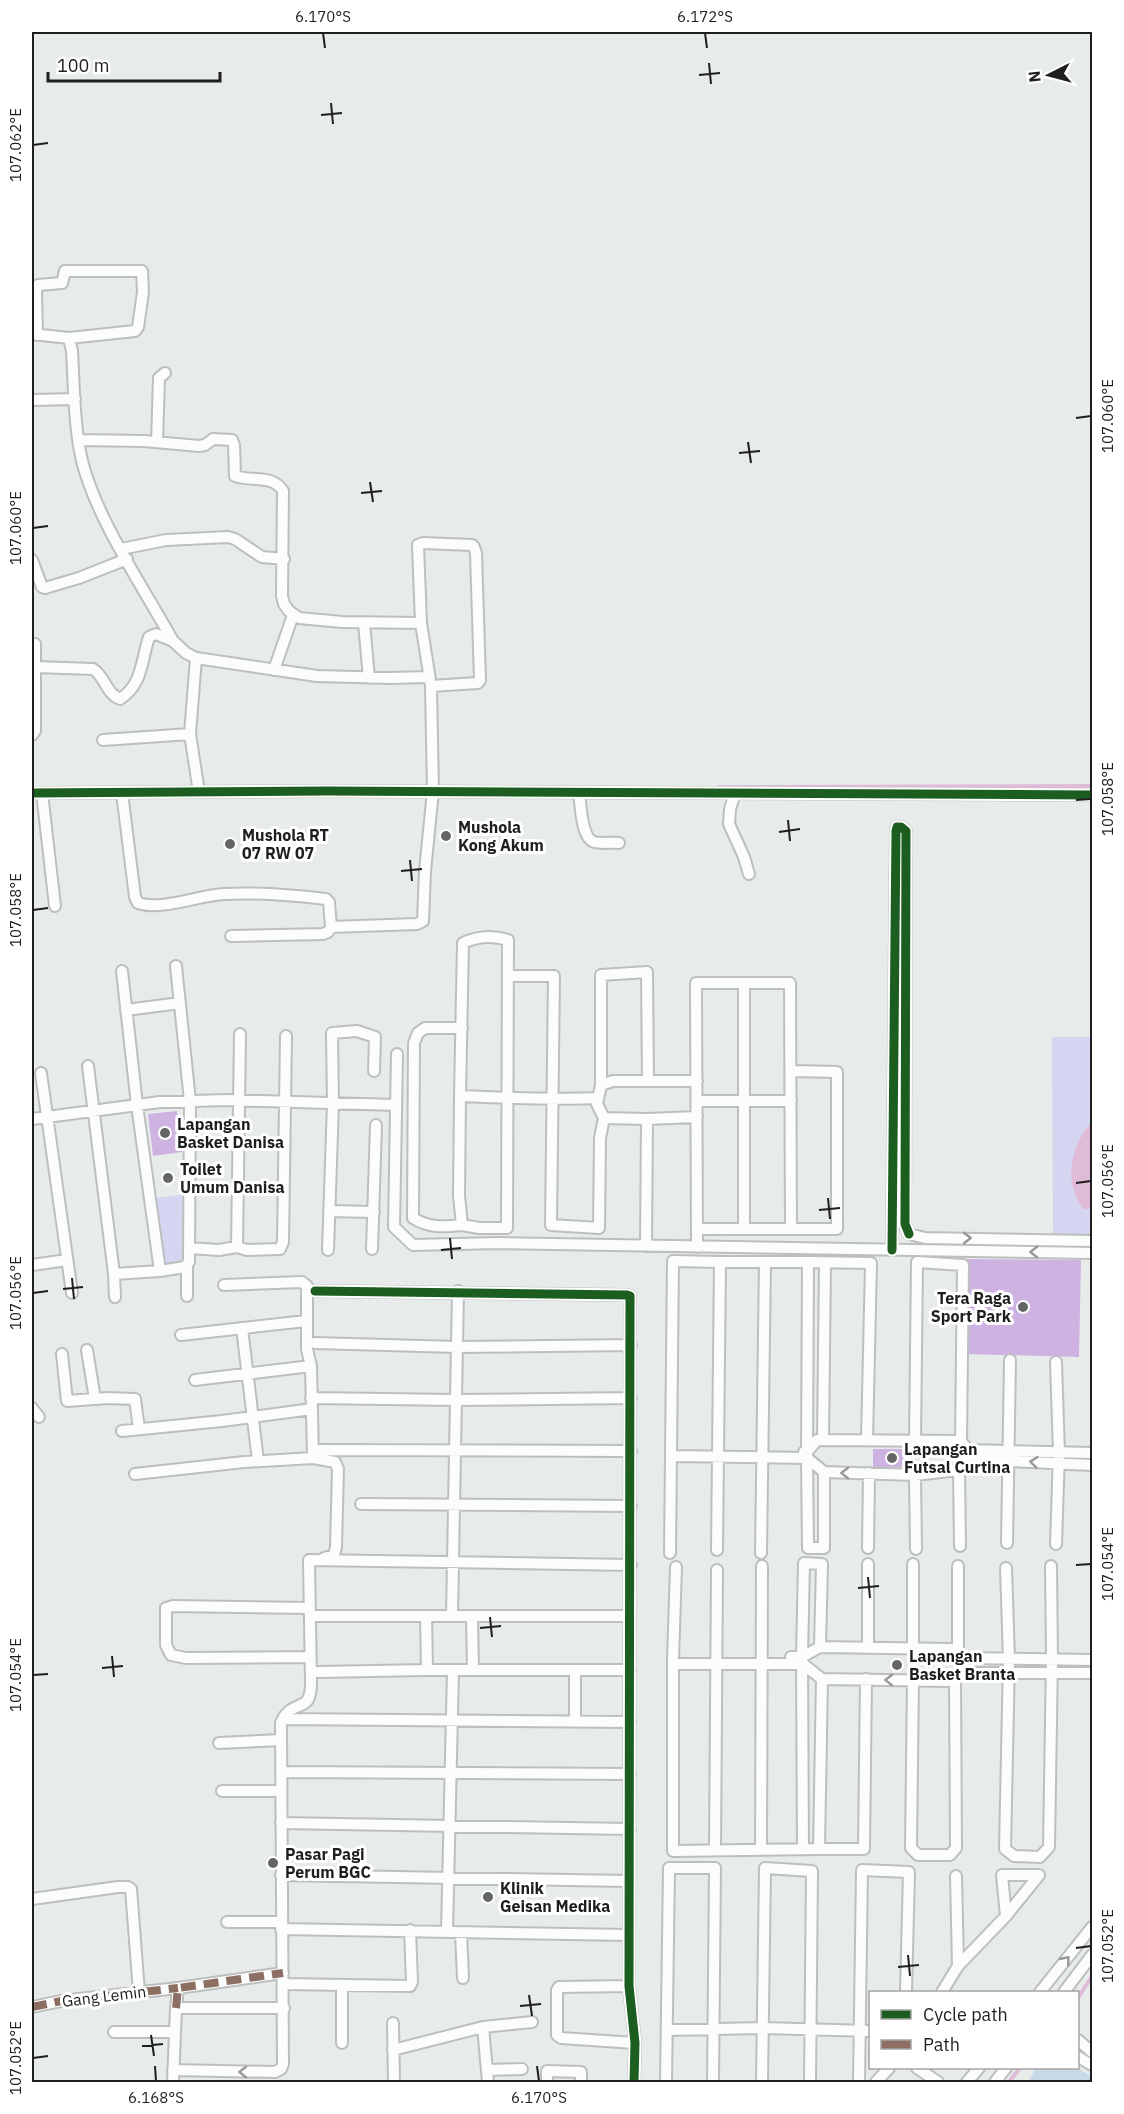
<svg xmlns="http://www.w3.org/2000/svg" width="1124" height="2114" viewBox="0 0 1124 2114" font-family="'IBM Plex Sans',sans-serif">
<rect width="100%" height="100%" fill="#e7ecea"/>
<path fill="#c6d9e8" d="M1036 2068H1077L1092 2077V2082H1028Z"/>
<path fill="#d5d5f1" d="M1052 1037H1092V1238L1053 1239Z
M186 1194 184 1263 165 1265 156 1198Z"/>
<path fill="#ceb3e2" d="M177 1111 182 1152 153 1156 148 1114Z
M967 1259 1081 1260 1079 1357 965 1354Z
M873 1449H910V1467H873Z"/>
<path fill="#dfbbd7" d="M1092 1122V1209H1083C1063 1181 1070 1146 1092 1122Z"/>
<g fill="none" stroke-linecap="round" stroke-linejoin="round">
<path stroke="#dfbbd7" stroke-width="4" d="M719 787 1092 786
M1078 1998 1092 1976
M1009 2082 1020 2068"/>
<defs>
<path id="street" d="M32 334 69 338 72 351C74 387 74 426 82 461 97 520 143 587 173 641L186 653 196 658 317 676 391 678 428 677
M37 335 36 291 38 285 62 283 65 271H142L143 292 138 327 135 331 69 338
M32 400 75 399
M79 440 144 441 199 446 205 445 213 439 232 440 234 445 235 476C251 482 273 474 283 491L282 596 284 604 289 611 299 618 342 622 421 623
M157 442 159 378 165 373
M121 549 166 540 228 537 235 539 262 557 284 559
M32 560 42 587 45 588 79 578 127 559
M364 623 369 678
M196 658 190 734 199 792
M35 667 93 669C105 676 106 694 120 699 143 684 141 661 149 637L156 634 173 641
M274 670 293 615
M32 735 35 731V644
M103 740 190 734
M32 793 327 791 1092 795
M42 793 55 906
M122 793 135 897 138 903C162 911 199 895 224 894 258 892 292 895 326 899L329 902 331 927
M579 793C581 805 581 838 594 842 602 844 611 842 619 843
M735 793 730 809 729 824 744 857 749 874
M231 936 323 934 328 932 331 927 417 924 423 921 425 871 433 791 431 686 421 623 418 545 423 543 472 545 474 547 476 553 480 680 478 683 431 686
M509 976H554L551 1225 599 1228 600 1138 604 1118
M744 983V1229
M126 1010 180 1003
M397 1054 394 1227 413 1245 499 1243 1092 1253
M88 1066 114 1274 160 1271 137 1105 122 971
M41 1073 72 1293
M601 1085V975L647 972 648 1081
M460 1096 459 1196 462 1225 479 1228H507L508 940C492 935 478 936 463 943L460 1096C506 1098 552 1100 598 1098
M697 1101H791
M32 1119 160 1102 226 1100 396 1105
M647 1119 604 1118 597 1104 601 1085 613 1081H697
M329 1211 374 1212
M462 1225C443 1227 429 1228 413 1218L414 1043 418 1033 425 1028H462
M697 1229H837V1072L791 1071
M909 1234 925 1238 1092 1241
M646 1246 647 1119 697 1117
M237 1247 247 1250 280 1249 283 1242 286 1036
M697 1247 696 983H790L791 1229
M189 1248 219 1250 237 1247 240 1034
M372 1249 376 1125
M328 1250 333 1104 332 1033 357 1031 375 1037 374 1071
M892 1250 896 831 897 827H901L906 831 905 1224 909 1234
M32 1265 67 1260
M160 1271 185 1267 189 1262V1256L190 1101 176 966
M114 1274 115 1297
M224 1285 302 1282 307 1286V1349L311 1366 313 1458 335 1462 338 1469 336 1547 334 1555 324 1558
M315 1291 627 1295 630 1296 629 1986 635 2043 634 2082
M187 1296V1264
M242 1328 258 1461
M181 1335 306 1321
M315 1343 457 1347 631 1345
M87 1350 95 1399
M62 1354 67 1401 108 1398 135 1399 139 1429
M195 1380 311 1366
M311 1398 457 1400 631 1398
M32 1408 39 1417
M122 1431 222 1421 312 1409
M823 1440 825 1263
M915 1441 917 1262 963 1265 961 1441
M320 1450 631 1451
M804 1452H807L817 1440 961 1441 968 1450 1092 1453
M672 1456 807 1458 824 1472 915 1475 959 1470 968 1459C1010 1460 1051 1464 1092 1465
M959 1470 960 1546
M824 1472V1548H808L807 1458 808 1262 871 1263 867 1440
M135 1474 244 1462 313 1458
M915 1475 916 1549
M361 1504 631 1506
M1007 1543 1010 1360
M1056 1544 1059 1453 1056 1362
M868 1548 869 1473
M717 1550 720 1262H765
M670 1553 673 1261 720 1262
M761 1553 765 1262H808
M868 1564V1648
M676 1567 673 1659V1851L819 1849
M1006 1568 1009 1659 1005 1849 1014 1856 1040 1857 1049 1847 1052 1659 1051 1566
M310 1608 173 1606 166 1608V1645L171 1655 186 1658 311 1657
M452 1615 458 1291
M316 1616H629
M426 1616 427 1670
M472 1616 473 1670
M913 1649V1564
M958 1653V1566
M791 1657H802L820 1647 951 1649 958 1653 962 1658 1092 1660
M673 1664H803L822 1679 948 1681 961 1673H1092
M575 1670V1722
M318 1672 427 1670H630
M822 1679 819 1849H864L866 1679
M913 1680 911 1848 918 1855H950L956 1848 955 1677
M281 1723C289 1702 306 1709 309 1697 311 1692 311 1686 311 1682L309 1560 631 1565
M219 1743 281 1740
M281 1772 630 1774
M222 1791H281
M281 1823 630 1829
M803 1849 802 1657 804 1563 822 1564 820 1647
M715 1850 717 1570
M761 1850 762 1566
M281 1875 629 1881
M956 1876 958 1966
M32 1899 118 1887H128L131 1889 139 1992
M227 1922H281
M281 1929 629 1935
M447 1932 453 1670
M461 1933 463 1978
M283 1984 410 1986 412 1982 410 1930
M629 1986 559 1987 557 1990V2035L561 2038 635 2043
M942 1992 958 1966 1006 1916 1039 1875H1002L1006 1916
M1040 1992 1092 1927
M1064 1992 1092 1955
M32 2007 61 2001 178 1988
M176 2008 178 1988 283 1973
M393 2023 394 2082
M483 2027 488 2082
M667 2030 763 2028 870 2031
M114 2032H174
M1078 2040 1092 2052
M342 2043V1986
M393 2050 483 2027 532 2022
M1078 2057 1092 2065
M917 2068 938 2082
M173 2070 275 2072 281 2069 283 2064 281 1723 284 1719 630 1722
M488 2070 522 2069
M173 2082 176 2008H284
M547 2082V2071L581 2072V2082
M666 2082 669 1868H715L713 2082
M762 2082 765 1868 812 1871 810 2082
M859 2082 862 1870 909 1872 906 1992
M876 2082 889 2068
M967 2082 979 2068
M995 2082 1006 2068"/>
</defs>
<use href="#street" stroke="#bdbfbf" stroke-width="14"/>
<use href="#street" stroke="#fbfcfc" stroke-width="10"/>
<path stroke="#8d6e63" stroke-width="8" stroke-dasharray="15 8" stroke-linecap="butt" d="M32 2007 61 2001 178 1988
M176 2008 178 1988 283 1973"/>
<defs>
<path id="cycleway" d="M32 793 327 791 1092 795
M892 1250 896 831 897 827H901L906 831 905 1224 909 1234
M315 1291 627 1295 630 1296 629 1986 635 2043 634 2082"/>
</defs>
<use href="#cycleway" stroke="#fff" stroke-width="13"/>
<use href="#cycleway" stroke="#1b5e20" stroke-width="9"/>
</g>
<defs><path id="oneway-chevron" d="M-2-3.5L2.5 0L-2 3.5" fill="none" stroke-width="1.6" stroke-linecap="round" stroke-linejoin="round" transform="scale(1.5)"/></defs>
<g stroke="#989898">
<use href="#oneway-chevron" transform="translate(967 1238)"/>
<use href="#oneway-chevron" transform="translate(1034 1252) rotate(-179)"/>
<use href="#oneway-chevron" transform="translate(1034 1462) rotate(-174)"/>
<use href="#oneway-chevron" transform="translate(845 1473) rotate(-179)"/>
<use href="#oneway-chevron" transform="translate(889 1680) rotate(-179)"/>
<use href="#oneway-chevron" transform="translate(1066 1960) rotate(-51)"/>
<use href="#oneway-chevron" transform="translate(243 2072) rotate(-179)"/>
</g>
<path fill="none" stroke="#1e1e1e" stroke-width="2" d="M323 33 325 48M705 33 707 48M709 63 711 84M699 75 720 73M331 103 333 124M321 115 342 113M33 145 48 143M1076 418 1091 416M748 442 751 463M739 453 760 451M370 482 373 502M361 493 382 491M33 528 48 526M1076 800 1091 799M788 820 790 841M779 832 800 829M410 860 412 881M401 871 422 869M33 910 48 908M1076 1183 1091 1181M828 1198 830 1219M819 1210 840 1208M450 1238 452 1259M441 1250 461 1248M72 1278 74 1299M63 1289 83 1287M33 1293 48 1291M1076 1565 1091 1564M868 1577 870 1598M858 1588 879 1586M490 1617 492 1637M480 1628 501 1626M112 1656 114 1677M102 1668 123 1666M33 1675 48 1674M1076 1948 1091 1946M908 1955 910 1976M898 1967 919 1965M529 1995 532 2016M520 2006 541 2004M151 2035 154 2056M142 2046 163 2044M33 2058 48 2056M155 2066 156 2081M537 2066 539 2081"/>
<g fill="#646665" stroke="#fff" stroke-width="2">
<circle cx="446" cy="836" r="6"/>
<circle cx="230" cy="844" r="6"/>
<circle cx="165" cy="1133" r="6"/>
<circle cx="168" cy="1178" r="6"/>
<circle cx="1023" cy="1307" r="6"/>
<circle cx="892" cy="1458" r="6"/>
<circle cx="897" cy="1665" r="6"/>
<circle cx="273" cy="1863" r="6"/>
<circle cx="488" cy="1897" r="6"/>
</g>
<g text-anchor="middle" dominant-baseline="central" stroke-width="6" stroke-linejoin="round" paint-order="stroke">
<g font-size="16" font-weight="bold" fill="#1e1e1e" stroke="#fff" text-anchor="start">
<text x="458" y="827">Mushola<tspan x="458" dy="18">Kong Akum</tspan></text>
<text x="242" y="835">Mushola RT<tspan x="242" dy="18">07 RW 07</tspan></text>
<text x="177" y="1124">Lapangan<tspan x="177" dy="18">Basket Danisa</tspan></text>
<text x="180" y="1169">Toilet<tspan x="180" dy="18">Umum Danisa</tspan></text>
<text x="1011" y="1298" text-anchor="end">Tera Raga<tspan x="1011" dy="18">Sport Park</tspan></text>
<text x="904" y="1449">Lapangan<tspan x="904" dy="18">Futsal Curtina</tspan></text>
<text x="909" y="1656">Lapangan<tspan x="909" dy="18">Basket Branta</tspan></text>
<text x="285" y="1854">Pasar Pagi<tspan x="285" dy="18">Perum BGC</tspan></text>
<text x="500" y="1888">Klinik<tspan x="500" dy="18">Geisan Medika</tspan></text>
</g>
<g font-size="16" fill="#1e1e1e" stroke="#fff">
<text transform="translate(104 1996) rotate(-7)">Gang Lemin</text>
</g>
</g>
<rect width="1124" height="2114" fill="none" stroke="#ffffff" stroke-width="66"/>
<rect x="869" y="1991" width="210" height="78" fill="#ffffff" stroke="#a5a5a5" stroke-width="1.5"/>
<rect x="881" y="2010" width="30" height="9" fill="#1b5e20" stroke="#a5a5a5" stroke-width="1.5"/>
<text x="923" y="2021" font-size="18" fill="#1e1e1e">Cycle path</text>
<rect x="881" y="2040" width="30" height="9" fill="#8d6e63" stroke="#a5a5a5" stroke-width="1.5"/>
<text x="923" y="2051" font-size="18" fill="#1e1e1e">Path</text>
<g transform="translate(1049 75) rotate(264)" stroke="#ffffff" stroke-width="4.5" paint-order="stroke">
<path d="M0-4.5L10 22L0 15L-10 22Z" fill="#1e1e1e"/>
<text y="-9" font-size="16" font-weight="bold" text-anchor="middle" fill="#1e1e1e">N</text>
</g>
<path d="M48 72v9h172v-9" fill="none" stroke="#1e1e1e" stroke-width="3"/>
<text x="57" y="72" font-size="18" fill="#1e1e1e" stroke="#ffffff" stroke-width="4.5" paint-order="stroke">100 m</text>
<rect x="33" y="33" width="1058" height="2048" fill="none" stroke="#1e1e1e" stroke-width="2"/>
<g font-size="15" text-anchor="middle" fill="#1e1e1e">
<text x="323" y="22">6.170°S</text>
<text x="705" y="22">6.172°S</text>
<text transform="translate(16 145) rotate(-90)" y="5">107.062°E</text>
<text transform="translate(1108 416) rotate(-90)" y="5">107.060°E</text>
<text transform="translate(16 528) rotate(-90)" y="5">107.060°E</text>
<text transform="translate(1108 799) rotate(-90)" y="5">107.058°E</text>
<text transform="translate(16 910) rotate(-90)" y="5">107.058°E</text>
<text transform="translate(1108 1181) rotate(-90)" y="5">107.056°E</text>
<text transform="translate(16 1293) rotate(-90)" y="5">107.056°E</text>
<text transform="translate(1108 1564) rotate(-90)" y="5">107.054°E</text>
<text transform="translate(16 1675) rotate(-90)" y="5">107.054°E</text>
<text transform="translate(1108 1946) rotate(-90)" y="5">107.052°E</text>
<text transform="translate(16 2058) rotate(-90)" y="5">107.052°E</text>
<text x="156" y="2103">6.168°S</text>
<text x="539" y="2103">6.170°S</text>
</g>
</svg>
